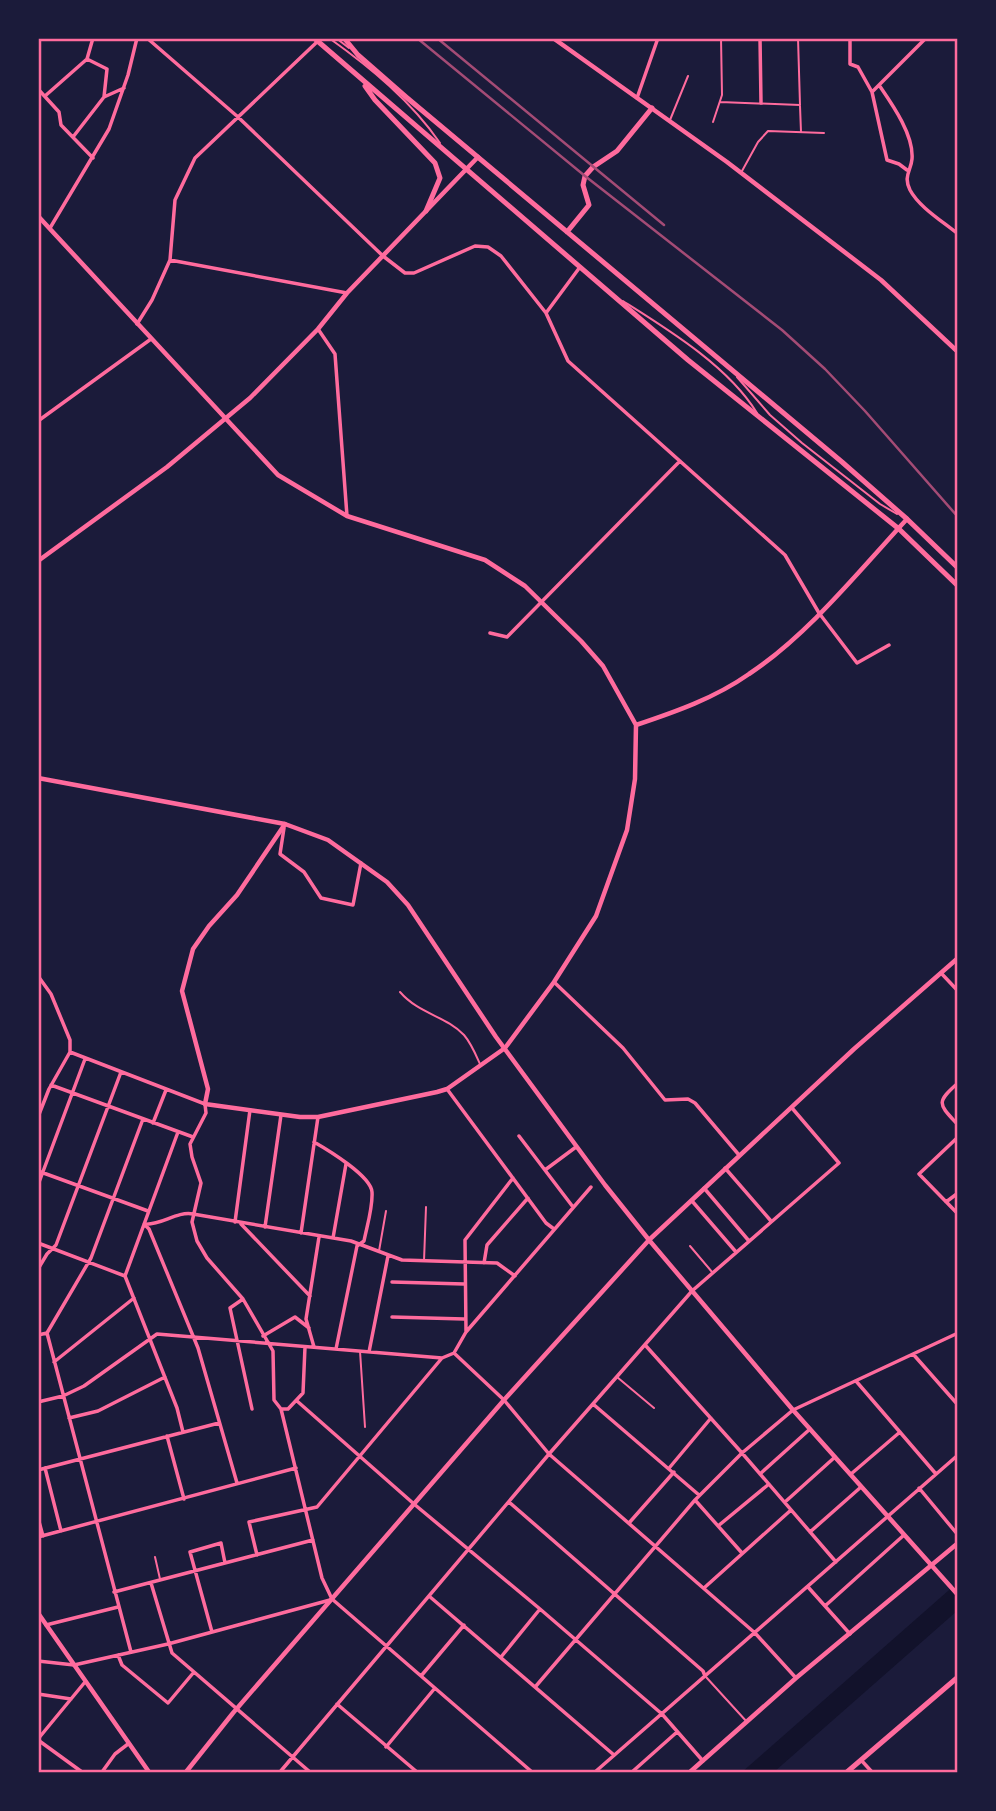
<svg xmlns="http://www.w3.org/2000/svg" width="996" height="1811" viewBox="0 0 996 1811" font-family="'Open Sans',sans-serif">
<rect width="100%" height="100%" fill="#1b1b3a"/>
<path fill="#12122b" d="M957 1583V1611L774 1772H742Z"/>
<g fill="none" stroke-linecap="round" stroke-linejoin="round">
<path stroke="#ff6b9d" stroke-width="2" d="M329 38C371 68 411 101 440 143
M336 38 349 48
M720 102 800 105 798 38
M800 106 801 132
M670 120 688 76
M713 122 722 95 721 38
M742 171 758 142 768 131 824 133
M623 301C669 330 728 366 757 413
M737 377 770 415 802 443 880 504 897 514
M400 992C419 1014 446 1016 464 1035 471 1043 476 1055 480 1064
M690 1246 712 1272
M379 1251 386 1211
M424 1261 426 1207
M360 1351 365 1427
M617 1377 654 1408
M155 1557 160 1579
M706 1677 747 1722"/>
<path stroke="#ff6b9d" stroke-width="3.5" d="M147 38 238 117 383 256 405 273H414L475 246 488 247 501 256 546 313 568 361 785 555 819 613 857 663 889 645
M760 38 761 103
M850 38V64L858 67 872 92 887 160 899 164 907 170
M87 59 107 69 104 97
M879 85C892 104 914 135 912 159 911 171 903 176 910 190 919 207 942 221 958 234
M38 89 59 112 61 125 93 158
M872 92 926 38
M45 96 87 59 93 38
M637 98 658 38
M73 137 104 97 124 88
M50 228 109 129 128 75 137 38
M170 260 347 293
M546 313 580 267
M137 324 152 300 170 260 175 200 195 158 318 41
M318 329 335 354 347 516
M38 421 151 339
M490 633 507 637 680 461
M284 828 280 854 304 872 321 898 353 905 361 863
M941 973 958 991
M38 976 51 994 70 1040V1052L49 1089 38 1117
M554 982 623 1048 665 1100 688 1099 695 1103 739 1155
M70 1052 205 1104 206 1113 190 1144 192 1157 201 1183 192 1222 197 1241 207 1258 243 1299 273 1351 274 1400 281 1409 322 1578 332 1599 532 1772
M958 1083C935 1103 939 1104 958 1125
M51 1085 193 1137
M447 1089 546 1223 554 1229
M153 1123 166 1090
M519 1136 573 1207
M958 1137 919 1174 958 1214
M314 1142C328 1150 371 1176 372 1192 373 1207 367 1226 364 1241L357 1246 336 1349
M725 1168 771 1221
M545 1170 576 1147
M38 1171 148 1211
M38 1185 85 1059
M704 1188 749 1241
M692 1201 736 1252
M946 1202 958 1193
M235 1222 250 1110
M144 1224C161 1226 176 1211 193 1214L351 1241 402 1260 497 1263 515 1276
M241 1224 310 1296
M145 1225 149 1229 198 1348 237 1483
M265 1227 281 1115
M301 1233 318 1117
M333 1238 346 1164
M38 1243 125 1276
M484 1263 487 1245 528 1198
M38 1269 47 1254 56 1245 121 1072
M125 1276 177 1408 183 1432
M125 1276 178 1132
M392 1282 464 1284
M243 1299 230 1308 252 1409
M392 1317 464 1319
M466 1331 465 1240 513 1178
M47 1333 91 1258 143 1119
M38 1335 47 1333 131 1652
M263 1336 295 1317 309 1328
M646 1346 742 1453 836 1562
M314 1347 306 1319 319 1237
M369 1352 388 1256
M454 1353 504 1400 549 1454 755 1633 796 1678
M913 1354 958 1405
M54 1362 134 1298
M856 1381 936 1474
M297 1401 414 1504 540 1609 662 1714 703 1761
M38 1402 63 1396 84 1386 157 1334 442 1358
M593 1404 699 1495
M281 1409H288L303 1393 305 1347
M69 1418 98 1411 165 1377
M167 1436 184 1499
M670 1467 711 1418
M45 1468 61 1531
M38 1470 219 1423
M760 1474 810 1429
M851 1474 900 1432
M919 1488 958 1535
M695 1500 742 1553
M509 1502 703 1671 705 1676
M785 1502 835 1457
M38 1518 43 1536
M629 1523 674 1472
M718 1526 769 1484
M810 1532 861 1487
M38 1537 296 1468
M257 1555 249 1522 317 1507 442 1358 454 1353 466 1332 591 1187
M151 1583 172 1653 310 1772
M808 1587 850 1634
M704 1588 791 1510
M114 1592 313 1540
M429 1596 614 1755
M825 1606 904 1535
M46 1625 118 1607
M212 1632 190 1552 221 1543 225 1563
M118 1655 122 1665 168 1703 194 1672
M501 1657 540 1609
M38 1661 74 1665 168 1644 330 1600
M421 1676 464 1625
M536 1686 695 1500 742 1453 793 1410 958 1333
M38 1694 71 1699
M337 1704 417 1772
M38 1739 85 1682
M38 1740 82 1772
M386 1747 435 1688
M861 1760 872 1772
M102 1772 115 1754 128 1744
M280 1772 549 1454 692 1291 839 1163 792 1108
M595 1772 958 1455
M632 1772 677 1732"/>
<path stroke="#ff6b9d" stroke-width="4.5" d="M38 216 278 475 347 516 485 560 525 586 581 641 603 666 636 725 635 779 627 830 596 916 554 982 505 1048 447 1089 437 1092 318 1117H300L205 1104 208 1089 182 991 193 949 209 926 237 895 285 824
M636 725C675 712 715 698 749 674 808 635 859 571 907 519
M649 1240 793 1410 958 1595
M690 1772 796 1678 958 1543"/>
<path stroke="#ff6b9d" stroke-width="4.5" d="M553 38 727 162 881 280 958 352
M38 561 167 467 250 398 318 329 347 293 478 157
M38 778 285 824 328 840 387 882 408 905 496 1037 605 1185 649 1240
M38 1613 149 1772
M186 1772 233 1713 504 1400 649 1240 854 1049 958 958"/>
<path stroke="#ff6b9d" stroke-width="5" d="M314 38 688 360 899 529 958 586
M344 38 358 55 406 97 842 462 907 519 958 568
M365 86 375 100 435 163 440 178 426 211
M567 232 589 205 583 185 585 176 593 167 617 151 652 108
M847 1772 958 1677"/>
<path stroke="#a44b75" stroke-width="2.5" d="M417 38 585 176 782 330 825 369 865 411 958 517
M437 38 664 225"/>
</g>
<rect width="996" height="1811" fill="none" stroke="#1b1b3a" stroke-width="80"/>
<rect x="40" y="40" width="916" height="1731" fill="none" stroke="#ff6b9d" stroke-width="2.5"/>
</svg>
